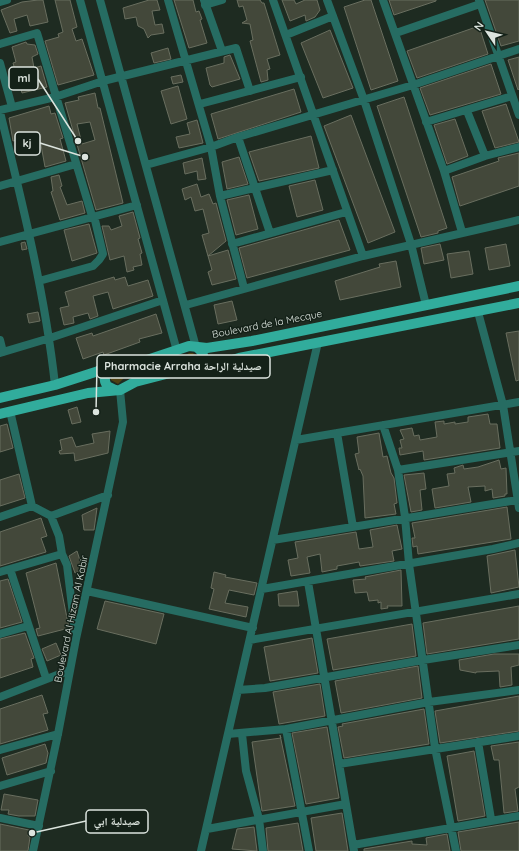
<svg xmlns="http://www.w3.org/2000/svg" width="519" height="851" viewBox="0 0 519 851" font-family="Quicksand,'Noto Naskh Arabic',sans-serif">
<rect width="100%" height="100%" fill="#1e2b21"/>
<path fill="#4f4213" d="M189 353H193L197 357 196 362 124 378 118 384 111 380V374L114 372 180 359Z"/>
<path fill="#43483a" stroke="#696e5f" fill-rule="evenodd" d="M38 0H43L48 22 30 26 27 15 14 19 17 31 10 33 1 10 22 2Z
M55 0H70L77 27 72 29 76 41 82 39 94 75 58 85 45 41 59 37 58 34 63 32Z
M149 0H157L160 10 152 11 155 25 162 24 164 33 151 35 148 38 144 29 138 26 136 17 125 19 123 8Z
M174 0H193L196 12 199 11 202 19 200 20 207 43 189 48Z
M237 0H260L262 3H264L280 55 267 59 270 69 267 70 268 80 261 82 250 41 253 40 250 24 242 23 247 20 243 6 239 7Z
M282 0H294L296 4 305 0H317L320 10 315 17 306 21 305 15 290 21Z
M365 0H371L398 81 371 90 344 7Z
M389 0H436V1L394 15Z
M485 0H519V41L501 46Z
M479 26 488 54 417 78 407 51Z
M330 30 353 88 323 98 301 43Z
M26 42 27 44 35 45 38 54 32 57 34 68 41 66 47 87 22 93 13 63 16 62 12 47Z
M168 48 171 59 154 63 151 53Z
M230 55 240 79 212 87 210 85 206 68 224 63V57Z
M519 57V89L518 90 508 60Z
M491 64 501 94 430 115 420 88Z
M181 75 183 82 173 84 171 77Z
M178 86 187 119 171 124 161 91Z
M294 89 301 112 218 139 211 114Z
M95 93 98 108H100L123 203 96 210 65 103 79 100 78 97ZM90 122 95 140 82 144 77 124Z
M404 97 447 228 438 231V233L421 237 377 106Z
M506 104 519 142 495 148 482 111Z
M49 106 51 114 55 113 63 138 60 139 66 161 45 167 39 134 13 141 9 118Z
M351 115 395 232 368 243 324 126Z
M455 119 468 156 447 164 434 125Z
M197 120 203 143 179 148 176 137 190 134 187 123Z
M311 136 319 168 259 181 249 152Z
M519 153V186L460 206 452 177 499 161 498 158Z
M239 157 248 184 227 189 222 162Z
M202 158 206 179 198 180 197 171 185 174 183 163Z
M59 175 62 186 60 187 67 205 82 201 85 213 60 220 51 192 53 191 51 177Z
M315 180 323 210 297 217 289 186Z
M197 184 201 197 209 194 213 204 216 203 226 241 208 256 228 250 236 279 212 285 208 272 212 270 202 235 209 233 203 209 195 211 191 197 185 200 182 189Z
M249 195 258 229 236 235 227 200Z
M133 212 140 238 138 239 142 253 140 254 142 265 133 267 134 270 127 272 124 256 110 260 102 226H109L111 230 122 226 119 216Z
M339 220 350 250 247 278 239 248Z
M89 224 97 253 72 261 64 230Z
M25 242 27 249 22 250 21 243Z
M440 244 444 260 424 264 421 248Z
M506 244 510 266 489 270 485 248Z
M469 251 473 274 451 278 447 254Z
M396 261 401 287 340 300 335 281 380 267 379 264Z
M114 277 115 280 125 277 128 286 148 280 153 296 113 309 108 292 93 296 98 316 90 319 88 313 73 317 74 323 64 325 60 308 69 306 65 292Z
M232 301 237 320 218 324 214 305Z
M38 312 40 321 29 323 27 314Z
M156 314 162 333 139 339 140 342 104 355 103 352 83 359 76 338 92 333 93 336Z
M519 331V380L516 381 506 333Z
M77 407 81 422 72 424 68 410Z
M488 414 490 424H497L500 448 424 460 423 451 400 455 399 448H402L400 440 404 439 400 430 412 428 414 436 419 435 420 440 437 437 435 422 444 421V424L455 422V424L468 422V417Z
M7 424 13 448 0 452V426Z
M110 431 108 453 75 461 74 453 60 454 59 451 62 450 60 440 72 437 76 447 94 443 92 434Z
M379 433 383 457 387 456 391 473 394 478 397 503 394 504 396 514 365 518 363 476 360 469 359 470 355 454 359 453 357 437Z
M499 460 501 469 506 468 507 494H505V496L493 498 492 489 485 491V486L468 487 471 502 435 508 432 489 449 486 447 474 455 473 454 468 463 465 464 469 478 467Z
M424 473 426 489 420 490 422 510 411 512 404 475Z
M19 474 25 498 0 506V480Z
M507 507 511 539 418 554 417 546 413 547 412 538H415L412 523Z
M97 508 94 530H84L82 515Z
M41 518 47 536 41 538 46 552 0 566V532Z
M397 525 402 549 392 551 394 561 360 566 359 562 337 566V569L322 572 320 554 307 557 310 573 291 576 288 560 298 558 295 542 356 532 359 549 373 547 370 530Z
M515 550 519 587 491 593 487 556Z
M77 551 83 570 75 573 69 556Z
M56 563 69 628 38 636 36 629 40 628 26 573Z
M401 570 402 606H387L388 608 381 609V602L378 603V600L369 601 367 592 355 593 353 580 366 579 365 577Z
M214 572 226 575 225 577 257 583 254 595 229 590 225 603 248 607 246 617 209 609 214 589 211 588Z
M8 579 22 622 0 628V581Z
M297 591 299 606H279L278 594Z
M105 601 164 614 156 644 97 629Z
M519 606V639L427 654 423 623Z
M412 624 416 656 333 670 327 639Z
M25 633 34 658 31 659 33 667 0 678V639Z
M312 638 318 673 270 681 264 647Z
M56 643 61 655 47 661 42 649Z
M494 654H519V665L511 667 512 685 500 687 499 671 476 672V673L460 670 459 660Z
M418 666 422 698 341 713 335 681Z
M320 684 325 716 279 724 273 692Z
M42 695 48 713 43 714 48 730 0 744V709Z
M519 696V731L440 743 435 711Z
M424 709 429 744 344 758 338 727 343 726 342 724Z
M327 727 339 798 306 804 292 733Z
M280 735 295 806 262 811 252 742 281 738Z
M519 742V787L515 789 518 811 504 813 499 760H494L491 746Z
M45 744 48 753 46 763 7 775 2 758Z
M474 751 485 816 458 821 447 756Z
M4 794 38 800 35 816H19L8 814 9 810H1Z
M342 813 348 851H316L311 818Z
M519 822V851H461L458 832Z
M298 823 303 851H268L266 828Z
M0 824 29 830 28 836 30 837 28 851H0Z
M254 827 257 851 232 849 237 829Z
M447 834 450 851H364V849L412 841V844L427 845 426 838Z"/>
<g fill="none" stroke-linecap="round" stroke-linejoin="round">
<path stroke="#266c62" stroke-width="8" d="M80 0 177 351
M100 0 196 347
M168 0 211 147 220 196 244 288
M204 0 222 51
M273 0 363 256
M327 0 364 100 411 244 426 305
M383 0 444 171 462 232
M479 0 519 115
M0 2 7 0
M205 5 222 0
M396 33 480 4
M286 35 333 16
M0 44 37 33 92 216
M0 63 12 107
M200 104 301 77
M0 110 55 97 103 81 236 48 250 91
M467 111 485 156
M0 112C22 202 45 293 55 385
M426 122 512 96
M238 137 270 233
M146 165 211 147 238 137 413 85 519 49
M444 171 485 156 519 147
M0 186 76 164
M220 196 333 170
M0 242 137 205
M232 244 346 212
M39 281 93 266 99 260 103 254 94 216
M186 305 363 256 519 220
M478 312 503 405 519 508
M0 340 3 352
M0 353 50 338 163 300
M10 411 32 506 51 516 59 536 62 554 67 565 75 631
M383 425 398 470 405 517 409 564 435 748 456 851
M337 433 353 527
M296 440 519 402
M398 470 519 451
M51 516 108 495
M0 517 32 506
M273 540 517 500
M10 569 46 678
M0 572 62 554
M308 582 354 851
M262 589 493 549 519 543
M87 591 253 628
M0 634 28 626
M250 640 519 594
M238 690 265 688 423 660 519 645
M0 697 70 670
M286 729 309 851
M228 734 286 729 429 702 519 690
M242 734 246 771 259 819 263 851
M478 742 491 819
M0 750 58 734
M339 764 519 736
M0 786 51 771
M0 818 39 826
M207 829 346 804
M353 845 519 816
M33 851 58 734 76 639 123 422 120 390
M201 851 318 342"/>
<path stroke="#31ac9c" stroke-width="10" d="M110 368C104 373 103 379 107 386L115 390
M196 370C206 364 206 353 196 347
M0 398 55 385 114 366 135 364 189 346 207 348 252 341 519 286
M0 414 88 393 120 390 135 382 170 373 194 371 239 358 519 303"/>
</g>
<g text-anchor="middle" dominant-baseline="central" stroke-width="3" stroke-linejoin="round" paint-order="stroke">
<g font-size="10" fill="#dce4de" stroke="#142118">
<text transform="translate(267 324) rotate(-11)">Boulevard de la Mecque</text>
<text transform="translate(71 619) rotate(-78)">Boulevard Al Hizam Al Kabir</text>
</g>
</g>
<path fill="none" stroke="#dce4de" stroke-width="1.5" d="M78 141L38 79M85 157L40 143M96 412L97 366M32 833L86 821"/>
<g fill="#dce4de" stroke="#142118" stroke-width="1.5">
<circle cx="78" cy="141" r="4"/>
<circle cx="85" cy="157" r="4"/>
<circle cx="96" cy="412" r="4"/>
<circle cx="32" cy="833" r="4"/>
</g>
<g fill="#142118" stroke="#dce4de" stroke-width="1.5">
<rect x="9" y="67" width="29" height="23" rx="4"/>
<rect x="15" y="132" width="25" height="23" rx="4"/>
<rect x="97" y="355" width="173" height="23" rx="4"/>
<rect x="86" y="810" width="62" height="23" rx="4"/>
</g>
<g font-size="11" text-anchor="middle" font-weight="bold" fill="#dce4de">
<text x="24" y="82">ml</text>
<text x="27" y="147">kj</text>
<text x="183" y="370">Pharmacie Arraha صيدلية الراحة</text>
<text x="117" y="825">صيدلية ابي</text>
</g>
<g transform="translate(487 32) rotate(305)" stroke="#142118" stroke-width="3" paint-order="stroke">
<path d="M0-3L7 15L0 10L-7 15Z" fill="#dce4de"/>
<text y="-6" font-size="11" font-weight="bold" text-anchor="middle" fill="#dce4de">N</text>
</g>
</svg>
